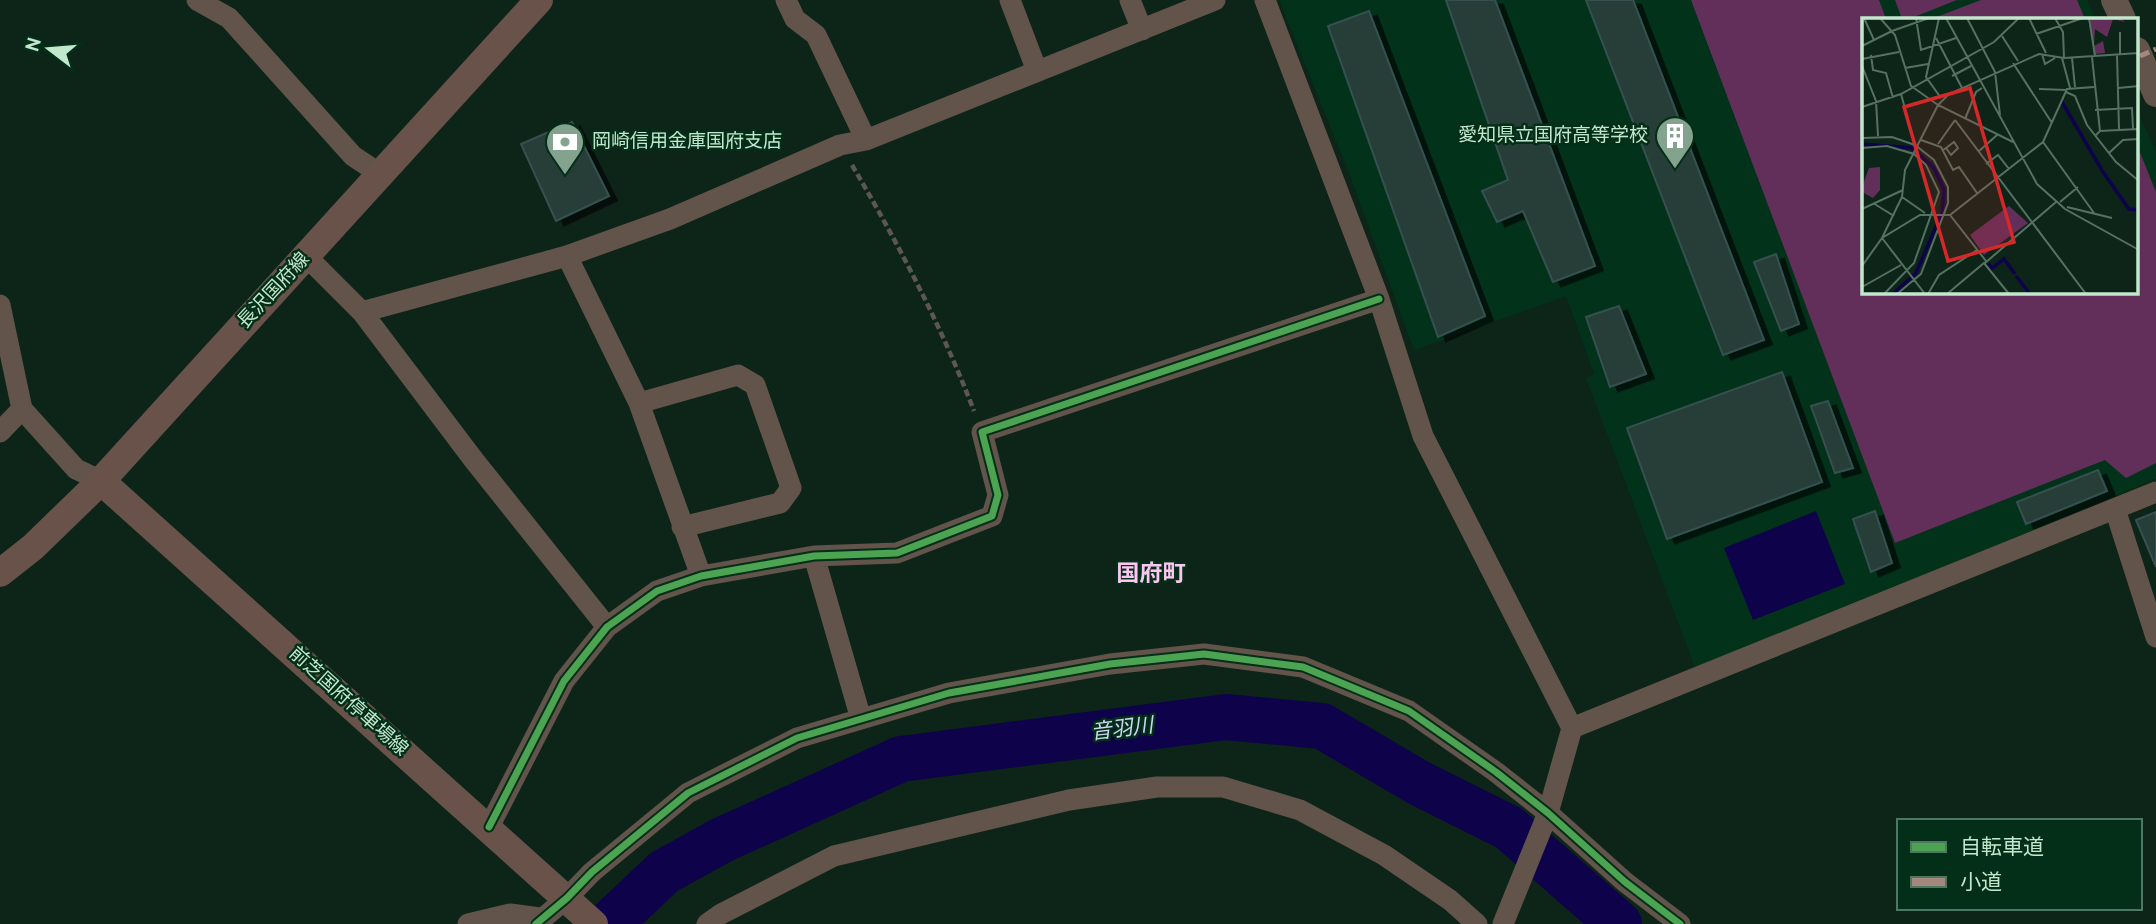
<svg xmlns="http://www.w3.org/2000/svg" width="2156" height="924" viewBox="0 0 2156 924" font-family="Overpass,'Noto Sans JP',sans-serif">
<defs>
<filter id="shadow"><feDropShadow dx="8" dy="4.5" stdDeviation="0" flood-color="#0009"/></filter>
</defs>
<rect width="100%" height="100%" fill="#0d2418"/>
<path fill="#03321b" d="M1279 0H2087L2096 19H1864V292H2137V110L2156 152V479L1696 670 1586 378 1594 374 1566 296 1414 350 1349 173Z"/>
<path fill="#622f5a" d="M1691 0H1879L1886 19H1864V292H2137V145L2156 192V463L2126 478 2105 460 1895 543Z
M1895 0H1957L1909 19H1902Z
M1981 0H2077L2085 19H1931Z"/>
<path fill="#0e034b" d="M1816 511 1845 584 1753 620 1724 548Z"/>
<g fill="none" stroke-linecap="round" stroke-linejoin="round">
<path stroke="#0e034b" stroke-width="46" d="M609 924 664 872 722 840 901 759 1226 717 1322 726 1419 783 1509 828 1619 924"/>
</g>
<path fill="#253d39" stroke="#36514f" stroke-width="2" filter="url(#shadow)" d="M1446 0H1495L1595 266 1553 282 1523 211 1497 222 1482 191 1508 180Z
M1586 0H1633L1764 340 1723 355Z
M1369 11 1485 316 1438 337 1328 26Z
M572 122 609 196 556 221 521 144Z
M1776 254 1799 324 1781 331 1754 262Z
M1619 306 1646 374 1610 387 1586 317Z
M1782 372 1822 482 1667 539 1627 428Z
M1828 401 1853 468 1835 473 1811 406Z
M2098 470 2107 491 2026 524 2017 502Z
M1875 511 1892 563 1871 572 1853 519Z
M2156 512V567L2136 520Z"/>
<g fill="none" stroke-linecap="round" stroke-linejoin="round">
<path stroke="#5c5850" stroke-width="4.5" stroke-dasharray="7 3.5" stroke-linecap="butt" d="M852 165C899 245 941 325 974 411"/>
<path stroke="#62534b" stroke-width="21" d="M197 0 229 18 353 156 380 174
M786 0 795 19 816 35 866 140
M1010 0 1037 71
M1130 0 1142 30
M1265 0 1379 299 1423 436 1572 728 1548 813 1503 924
M306 256 362 312 473 459 607 627
M567 256 639 403
M0 305 22 409 76 469 101 481
M362 312 567 256 670 219 840 145 866 140 1215 0
M0 432 22 409
M2115 509 2156 637
M682 527 780 503 791 488 755 385 738 375 639 403 701 576
M814 556 861 719
M1572 728 2156 492
M489 827 564 681 607 627 657 591 701 576 814 556 897 553 992 516 998 495 982 432 1379 299
M468 924 510 914 540 918
M536 924 567 898 592 872 688 793 797 738 949 693 1110 664 1204 654 1303 667 1409 711 1496 772 1548 813 1625 882 1680 924
M707 924 721 914 834 856 1069 800 1157 787H1223L1300 810 1384 855 1450 900 1477 924"/>
<path stroke="#62534b" stroke-width="26" d="M2114 0 2123 19
M2137 50 2156 94"/>
<path stroke="#69524a" stroke-width="28" d="M101 481 594 924
M0 573 33 547 101 481 539 0"/>
<path stroke="#a5887d" stroke-width="5" stroke-dasharray="10 5" stroke-linecap="butt" d="M2140 56 2156 49"/>
<defs>
<path id="cycleway" d="M489 827 564 681 607 627 657 591 701 576 814 556 897 553 992 516 998 495 982 432 1379 299
M536 924 567 898 592 872 688 793 797 738 949 693 1110 664 1204 654 1303 667 1409 711 1496 772 1548 813 1625 882 1680 924"/>
</defs>
<use href="#cycleway" stroke="#032e17" stroke-width="11"/>
<use href="#cycleway" stroke="#4ca352" stroke-width="7"/>
</g>
<defs>
<symbol id="building-pin" viewBox="-11 -11 22 30"><path d="M0 17L-7.5 6A9.5 9.5 0 1 1 7.5 6Z" fill="#83a38e" stroke="#032e17"/><path d="M-4-6H4V6H1V3H-1V6H-4ZM-2.5-4.3h1.7v1.8h-1.7ZM.8-4.3h1.7v1.8H.8ZM-2.5-1h1.7V.8h-1.7ZM.8-1h1.7V.8H.8Z" fill="#fff"/></symbol>
<symbol id="bank-pin" viewBox="-11 -11 22 30"><path d="M0 17L-7.5 6A9.5 9.5 0 1 1 7.5 6Z" fill="#83a38e" stroke="#032e17"/><path d="M-6-4H6V4H-6ZM0-2.3a2.3 2.3 0 1 0 0 4.6a2.3 2.3 0 1 0 0-4.6Z" fill="#fff"/></symbol>
</defs>
<g fill-rule="evenodd">
<use href="#building-pin" x="1653" y="114" width="44" height="60"/>
<use href="#bank-pin" x="543" y="120" width="44" height="60"/>
</g>
<g text-anchor="middle" dominant-baseline="central" stroke-width="5" stroke-linejoin="round" paint-order="stroke">
<g font-size="19" fill="#c2e7cd" stroke="#032e17" text-anchor="end">
<text x="1648" y="136">愛知県立国府高等学校</text>
<text x="592" y="142" text-anchor="start">岡崎信用金庫国府支店</text>
</g>
<g font-size="19" fill="#c2e7cd" stroke="#032e17">
<text transform="translate(274 291) rotate(-47)">長沢国府線</text>
<text transform="translate(348 702) rotate(42)">前芝国府停車場線</text>
</g>
<g font-size="21" font-style="italic" fill="#ced5f1" stroke="#032e17">
<text transform="translate(1122 730) rotate(-7)">音羽川</text>
</g>
<g font-size="23" font-weight="bold" fill="#fbc6ef" stroke="#032e17">
<text x="1151" y="575">国府町</text>
</g>
</g>
<g transform="translate(1862 18)">
<rect width="276" height="276" fill="#0d2418"/>
<path d="M228 0H258L263 4 251 1 245 19 233 11 232 28 241 23 243 35 232 36ZM18 149V172L11 180 0 174V169L7 150ZM147 188 166 205 122 237 108 217Z" fill="#622f5a"/>
<path fill="none" stroke="#0e034b" stroke-width="3.5" d="M200 84 241 154 267 191 277 192M0 126 50 130 72 150 82 172 80 195 54 255 31 276M126 245 130 250 142 241 153 256M154 258 168 276"/>
<path fill="none" stroke="#557260" stroke-width="2" d="M2 0 12 22M18 0 33 17 49 68 76 87 151 124M54 0 59 32 94 20M77 0 64 59 79 80M84 0 175 166 203 191 277 232M105 0 133 54 138 97M167 0 184 35M193 0 201 14 202 40M227 0 233 38M30 13 67 0M258 14V36M174 16 221 0M140 18 156 43M74 20 100 70M0 28 30 13M180 36 183 46 193 40M9 37 11 52 24 55 31 80M255 37 257 111M230 39 238 113M200 40 208 70M210 40 213 69M0 41 37 34M151 45 190 105M0 48 14 83 16 118M43 50 66 46M90 58 109 48M256 70 277 68M177 71 205 72M204 74 213 78 225 107 254 144 277 163M39 76 53 127M76 87 87 76 177 36 202 40 277 35M0 89 39 76 132 24 157 0M233 92 270 90 271 111M103 101 114 74 120 70M93 102 224 276M233 118 238 113 277 111M0 120 30 119 53 127 72 142 86 169V185L59 256 35 276M59 122 79 129 91 152 97 149 115 175M181 124 232 195M76 126 93 102M0 130 25 128 52 136 64 147 77 174 52 245 22 276M81 132 84 130 92 124 96 130 89 137 84 130M116 134 135 117M247 135 261 122 277 121M124 146 136 137 147 151M40 179 63 195M198 184 216 169M11 185 32 198M205 189 250 200M0 191 41 172M88 197 124 243M20 220 40 179 43 152 76 87M20 220 63 276M123 245 194 184M0 248 20 220 58 197H88L181 124 205 71 232 69M0 269 39 247M66 276 77 257 115 232M85 276 122 245 147 276"/>
<path fill="#d62828" fill-opacity="0.15" stroke="#d62828" stroke-width="3.5" d="M108 70 152 224 86 243 42 89Z"/>
<rect width="276" height="276" fill="none" stroke="#c2e7cd" stroke-width="3.5"/>
</g>
<rect x="1897" y="819" width="245" height="91" fill="#032e17" stroke="#4f7860" stroke-width="2"/>
<rect x="1911" y="842" width="35" height="10" fill="#4ca352" stroke="#4f7860" stroke-width="2"/>
<text x="1960" y="854" font-size="21" fill="#c2e7cd">自転車道</text>
<rect x="1911" y="877" width="35" height="10" fill="#a5887d" stroke="#4f7860" stroke-width="2"/>
<text x="1960" y="889" font-size="21" fill="#c2e7cd">小道</text>
<g transform="translate(49 49) rotate(286)" stroke="#032e17" stroke-width="5" paint-order="stroke">
<path d="M0-5L12 26L0 18L-12 26Z" fill="#c2e7cd"/>
<text y="-10" font-size="19" font-weight="bold" text-anchor="middle" fill="#c2e7cd">N</text>
</g>
</svg>
